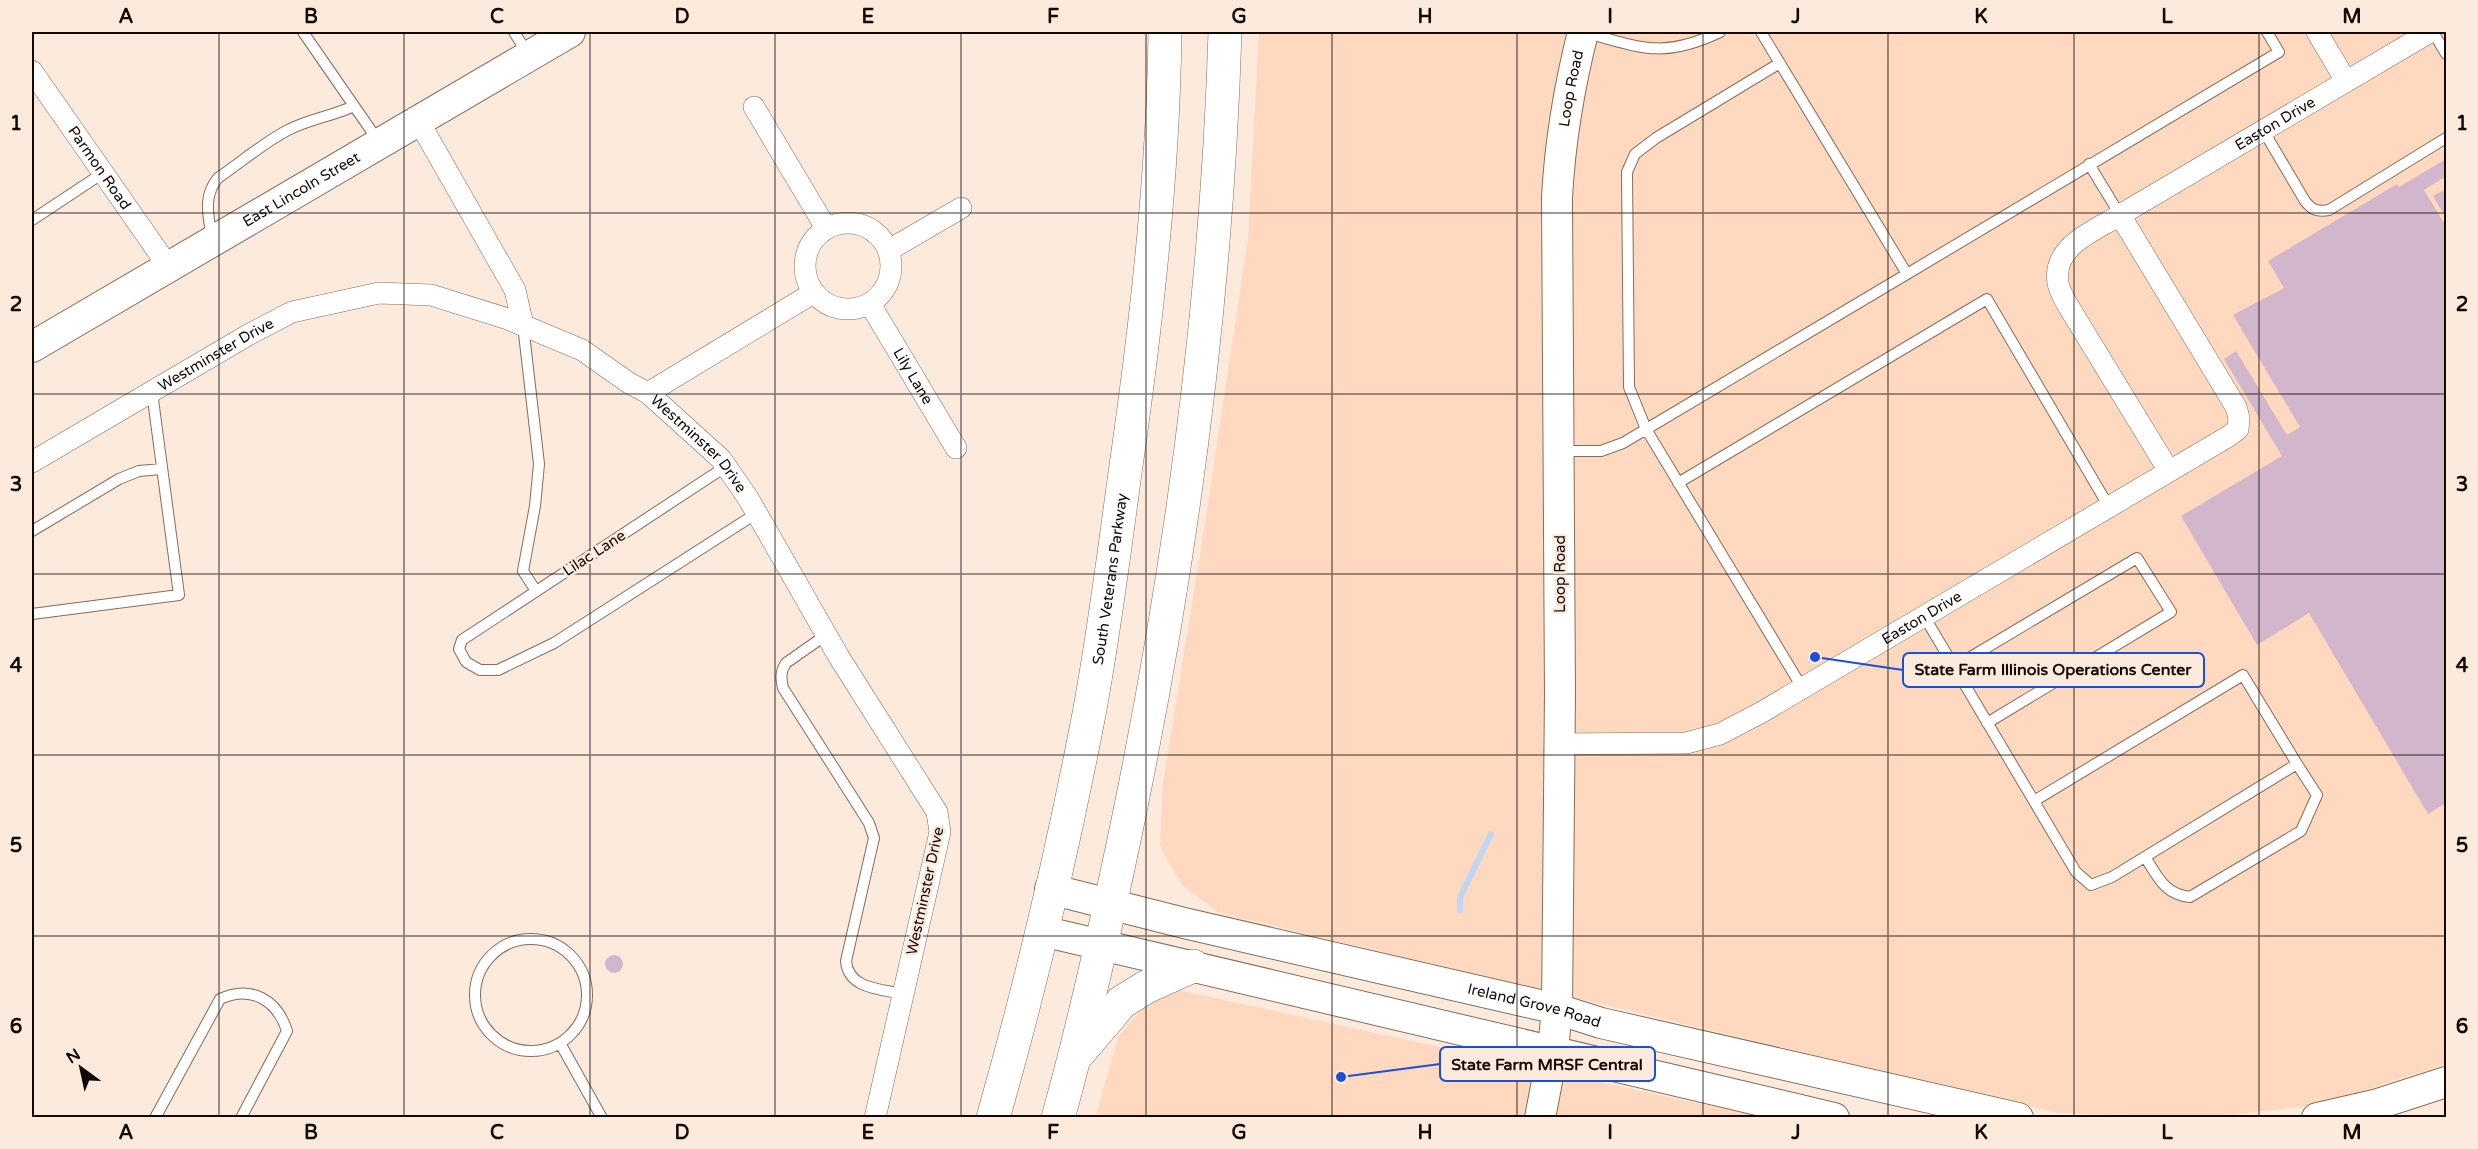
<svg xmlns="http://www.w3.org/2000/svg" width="2478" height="1149" viewBox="0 0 2478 1149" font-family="'Varela Round',sans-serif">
<rect width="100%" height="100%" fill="#fceadd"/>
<path fill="#fed8bf" d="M1259 32H2446V1064L2322 1104 2209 1118 2058 1113 1220 913 1183 886 1160 846 1163 783 1204 530 1248 239Z
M1173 989 1761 1117 1095 1118 1118 1037 1140 1011Z"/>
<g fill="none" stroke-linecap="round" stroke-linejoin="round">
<path stroke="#bfd6f4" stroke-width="6" d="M1460 910V897L1491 834"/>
</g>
<path fill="#d2b6cb" d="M2446 159V176L2424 190 2444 223 2446 222V803L2428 814 2309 613 2257 645 2181 516 2282 456 2224 359 2236 351 2287 435 2300 427 2233 315 2284 288 2268 261 2397 184 2399 187Z
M2446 189V218L2433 196Z
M605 964a9 9 0 1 1 18 0a9 9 0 1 1-18 0Z"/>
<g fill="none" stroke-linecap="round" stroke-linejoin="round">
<defs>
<path id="lane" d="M303 32 379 142
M514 32 529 56
M1584 32C1641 48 1663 59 1720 32
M2433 32 2446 54
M1780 63 1656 138 1635 154 1627 172 1629 387 1646 429 1803 689
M2263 130 2305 201C2312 210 2317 212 2329 210L2446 138
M2089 164 2120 215
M32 220 103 173
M212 240C209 217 202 197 218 178 240 163 263 143 288 130 309 119 333 116 354 106
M1907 274 2279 52 2267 32
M523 325 539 464 535 506 523 571 536 591
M1560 451H1601L1623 443 1907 274 1761 32
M725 467 462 640 459 649 466 662 480 670H498L554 643 757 513
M1678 483 1987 299 2109 507
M32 531 119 479 139 471 162 469
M32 614 179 595 152 392
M1924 616 2076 872 2091 885 2112 877 2297 764 2243 675 2034 801
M826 635 786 663C780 672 781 678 783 688L869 823 874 838 846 961C848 989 881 989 903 994
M1954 667 2137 558 2171 612 1987 723
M2145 857C2158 877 2164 894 2190 897L2301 831 2317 795 2297 764
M475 995a56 56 0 1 1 112 0a56 56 0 1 1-112 0Z
M560 1043 602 1118
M155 1118 220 999C250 985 277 999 287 1031L241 1118"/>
<g id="street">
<path d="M2317 32 2346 81"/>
<path id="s1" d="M32 71 168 266"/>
<path d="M754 107 826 228"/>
<path d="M418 120 515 290 523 325"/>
<path id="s2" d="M2120 215 2430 32"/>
<circle cx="848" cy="266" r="43"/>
<path d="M889 250 961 208"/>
<path id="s3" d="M870 304 956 448"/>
<path d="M648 393 813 293"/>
<path id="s4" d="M32 462 248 335 292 312 379 293 431 295 508 319 582 350 629 383 648 393 721 459 748 498 839 657 937 812 940 832 875 1118"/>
<path id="s5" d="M1558 744 1686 743 1720 734 1762 712 2229 436 2238 429 2239 418 2236 407 2120 215C2094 231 2052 246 2058 283 2059 290 2064 298 2067 304L2169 471"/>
</g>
<g id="secondary">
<path id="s6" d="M32 347 570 32"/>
<path id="s7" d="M1050 889 1184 923 1557 1009 1601 1023 2018 1118"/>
<path d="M1042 931 1834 1118"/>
<path id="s8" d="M1540 1118 1553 1050 1557 1009 1560 693 1557 198C1560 139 1569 88 1583 32"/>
<path d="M2317 1118 2378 1104 2446 1082"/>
</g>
<g id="highway">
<path d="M1076 1056 1122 1002 1146 987 1193 966"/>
<path id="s9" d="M993 1118C1031 985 1063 849 1089 714 1104 634 1114 553 1125 473 1146 327 1163 179 1165 32"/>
<path d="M1058 1118C1086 1018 1108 917 1129 816 1182 558 1217 295 1225 32"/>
</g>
</defs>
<use href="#lane" stroke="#876c5a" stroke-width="12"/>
<use href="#street" stroke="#876c5a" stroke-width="22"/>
<use href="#secondary" stroke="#876c5a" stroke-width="32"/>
<use href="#highway" stroke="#876c5a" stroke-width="34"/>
<use href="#lane" stroke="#fff" stroke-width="10"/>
<use href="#street" stroke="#fff" stroke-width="21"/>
<use href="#secondary" stroke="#fff" stroke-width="30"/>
<use href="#highway" stroke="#fff" stroke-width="33"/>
</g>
<path fill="none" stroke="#130904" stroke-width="1.5" stroke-opacity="0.55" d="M219 32V1118M404 32V1118M590 32V1118M775 32V1118M961 32V1118M1146 32V1118M1332 32V1118M1517 32V1118M1703 32V1118M1888 32V1118M2074 32V1118M2259 32V1118M32 213H2446M32 394H2446M32 574H2446M32 755H2446M32 936H2446"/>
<g text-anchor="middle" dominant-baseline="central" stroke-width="5" stroke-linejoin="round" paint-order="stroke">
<g font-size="15" fill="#130904" stroke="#fceadd">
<text stroke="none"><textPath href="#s8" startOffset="1032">Loop Road</textPath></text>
<text stroke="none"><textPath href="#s2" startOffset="180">Easton Drive</textPath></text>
<text stroke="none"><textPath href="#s1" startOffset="118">Parmon Road</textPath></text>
<text stroke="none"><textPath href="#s6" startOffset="312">East Lincoln Street</textPath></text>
<text stroke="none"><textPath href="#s4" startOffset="213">Westminster Drive</textPath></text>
<text stroke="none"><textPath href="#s3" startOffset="84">Lily Lane</textPath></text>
<text stroke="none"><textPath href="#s4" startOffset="753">Westminster Drive</textPath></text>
<text transform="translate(594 553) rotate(-33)">Lilac Lane</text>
<text transform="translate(1560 574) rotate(-90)">Loop Road</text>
<text stroke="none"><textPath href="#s9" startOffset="552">South Veterans Parkway</textPath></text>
<text stroke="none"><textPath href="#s5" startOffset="396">Easton Drive</textPath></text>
<text transform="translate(925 891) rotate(-78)">Westminster Drive</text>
<text stroke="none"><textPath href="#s7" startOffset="498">Ireland Grove Road</textPath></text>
</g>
</g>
<path fill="none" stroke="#1d4ed8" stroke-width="2" d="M1815 657L1903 670M1341 1077L1440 1064"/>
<g fill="#1d4ed8" stroke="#fceadd" stroke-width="2">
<circle cx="1815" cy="657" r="6"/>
<circle cx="1341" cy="1077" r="6"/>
</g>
<g fill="#fceadd" stroke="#1d4ed8" stroke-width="2">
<rect x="1903" y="653" width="301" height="34" rx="6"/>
<rect x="1440" y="1047" width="215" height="34" rx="6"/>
</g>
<g font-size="16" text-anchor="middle" font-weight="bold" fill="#130904">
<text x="2053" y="675">State Farm Illinois Operations Center</text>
<text x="1547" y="1070">State Farm MRSF Central</text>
</g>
<rect width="2478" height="1149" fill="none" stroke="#fceadd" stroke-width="66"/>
<g transform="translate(81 1068) rotate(327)" stroke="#fceadd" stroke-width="4.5" paint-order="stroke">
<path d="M0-4.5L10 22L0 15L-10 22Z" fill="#130904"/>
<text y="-9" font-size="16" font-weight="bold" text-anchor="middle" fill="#130904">N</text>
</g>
<rect x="33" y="33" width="2412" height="1083" fill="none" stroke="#130904" stroke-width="2"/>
<g font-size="20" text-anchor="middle" font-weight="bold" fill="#130904">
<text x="126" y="23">A</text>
<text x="311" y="23">B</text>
<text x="497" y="23">C</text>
<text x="682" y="23">D</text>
<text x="868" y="23">E</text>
<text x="1053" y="23">F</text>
<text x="1239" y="23">G</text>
<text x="1425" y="23">H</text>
<text x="1610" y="23">I</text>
<text x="1796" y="23">J</text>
<text x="1981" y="23">K</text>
<text x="2167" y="23">L</text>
<text x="2352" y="23">M</text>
<text x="16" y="130">1</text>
<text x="2462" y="130">1</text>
<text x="16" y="311">2</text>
<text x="2462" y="311">2</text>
<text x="16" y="491">3</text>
<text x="2462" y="491">3</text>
<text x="16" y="672">4</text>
<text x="2462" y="672">4</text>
<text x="16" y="852">5</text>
<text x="2462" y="852">5</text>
<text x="16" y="1033">6</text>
<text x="2462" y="1033">6</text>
<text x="126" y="1139">A</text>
<text x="311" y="1139">B</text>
<text x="497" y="1139">C</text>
<text x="682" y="1139">D</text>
<text x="868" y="1139">E</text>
<text x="1053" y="1139">F</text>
<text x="1239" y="1139">G</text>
<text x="1425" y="1139">H</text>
<text x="1610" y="1139">I</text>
<text x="1796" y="1139">J</text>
<text x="1981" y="1139">K</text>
<text x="2167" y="1139">L</text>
<text x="2352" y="1139">M</text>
</g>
</svg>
